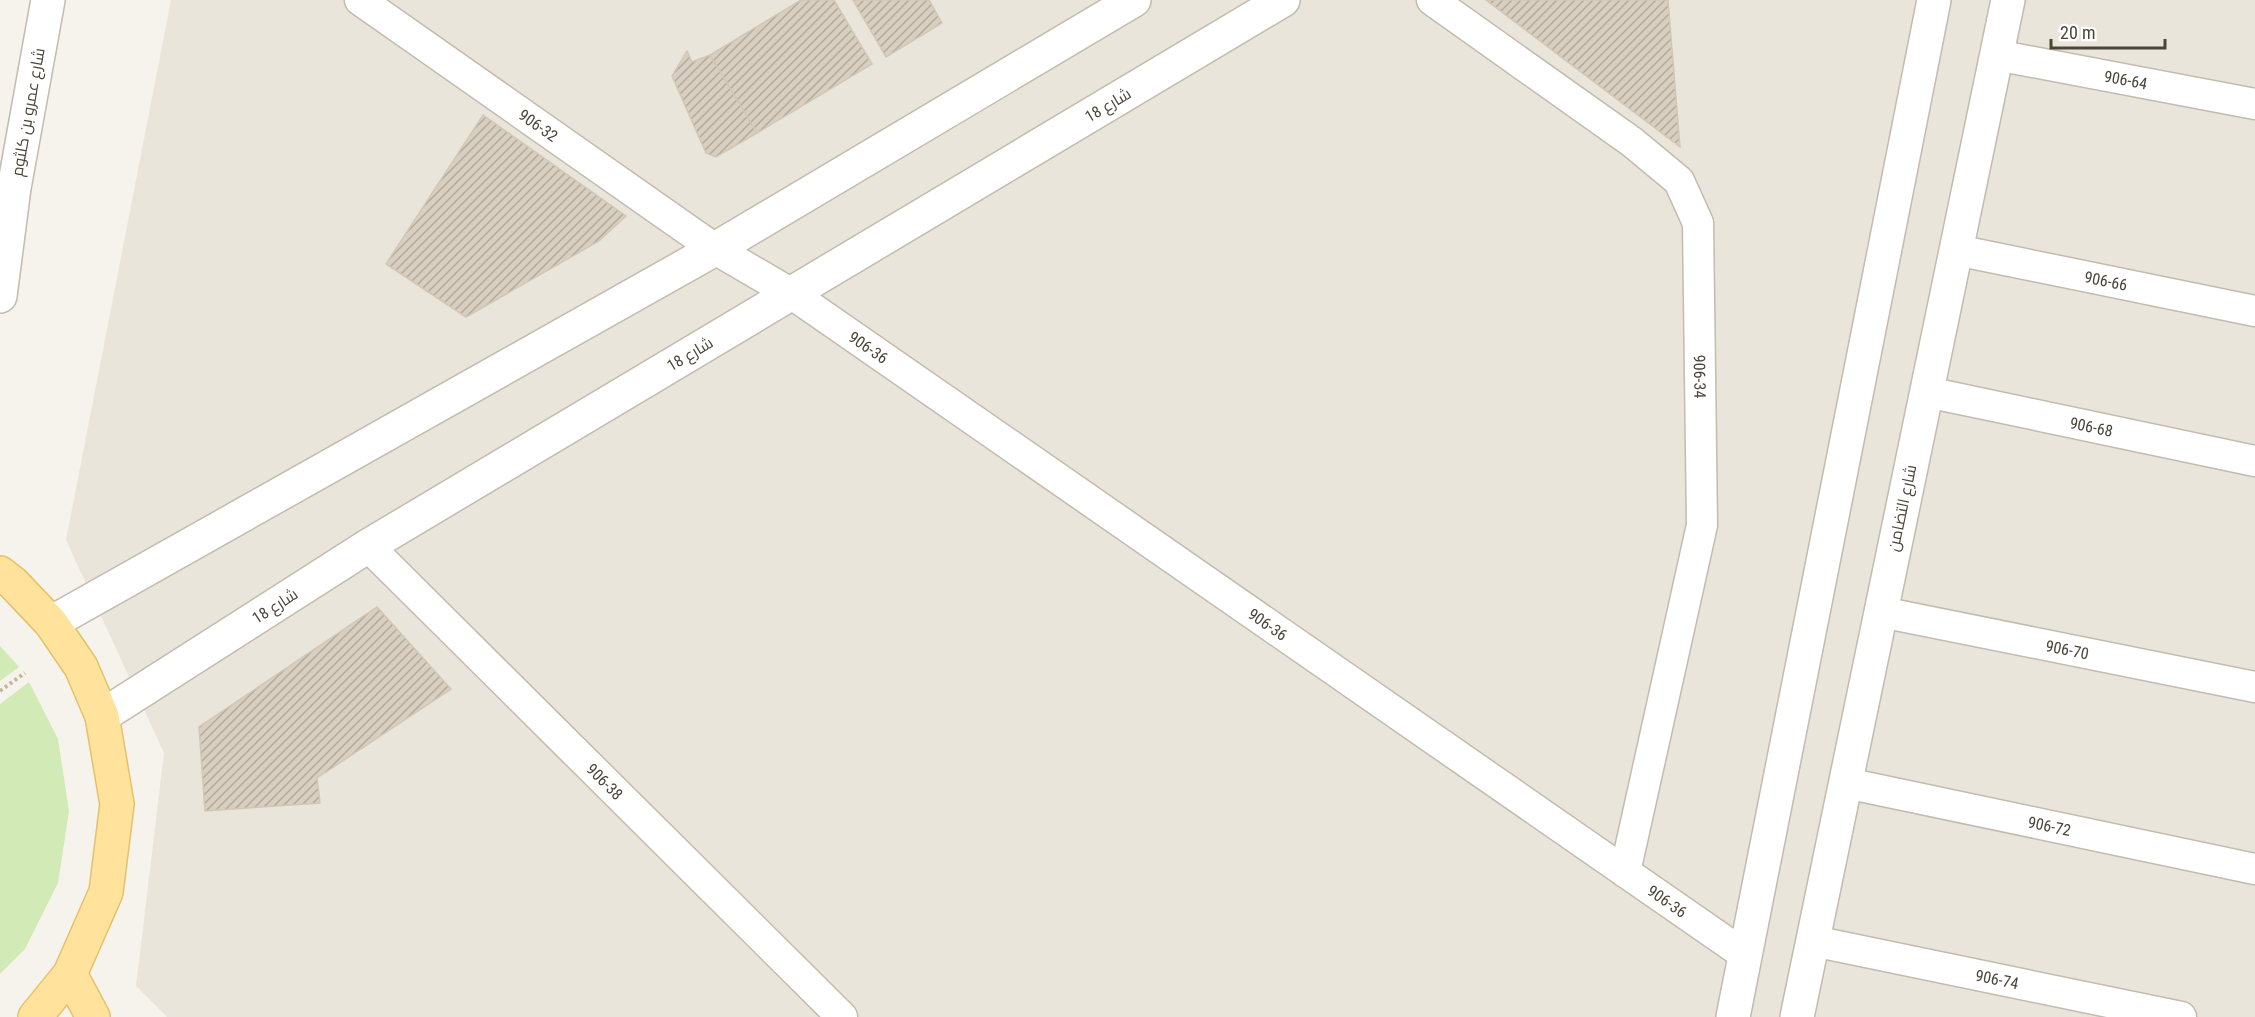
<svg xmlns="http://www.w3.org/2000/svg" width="2255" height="1017" viewBox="0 0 2255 1017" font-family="'Roboto Condensed',Cairo,sans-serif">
<defs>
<pattern id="building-hatch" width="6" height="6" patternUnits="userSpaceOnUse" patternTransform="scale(1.5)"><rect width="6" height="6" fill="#d8cfc1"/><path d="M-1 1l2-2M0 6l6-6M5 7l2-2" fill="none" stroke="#b1aa9e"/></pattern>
</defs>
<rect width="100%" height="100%" fill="#f6f3ec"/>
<path fill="#eae5da" d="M171 0H2255V1017H167L136 986 164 753 66 540Z"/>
<path fill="#d2eab5" d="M0 646 19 667 0 681Z
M29 682 58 739 69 811 58 883 25 949 0 974V704Z"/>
<path fill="url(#building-hatch)" stroke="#d3c7b4" stroke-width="1.5" d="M801 0H834L872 64 757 133 710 55Z
M853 0H929L942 23 886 57Z
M1486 0H1668L1680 147Z
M687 51 692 62 710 55 757 133 716 157 706 153 672 76Z
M483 115 626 216 599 241 466 317 386 264Z
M377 607 451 689 317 778 320 803 205 811 199 727Z"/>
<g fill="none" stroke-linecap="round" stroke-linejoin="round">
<defs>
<g id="minor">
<path id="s1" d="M360 0 715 249 792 294 1745 955"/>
<path id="s2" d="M1432 0 1632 142 1679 181 1698 223 1702 525 1625 872"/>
<path id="s3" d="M1996 55 2255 104"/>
<path id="s4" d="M1956 250 2255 311"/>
<path id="s5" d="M1927 392 2255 461"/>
<path id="s6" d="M368 546 842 1017"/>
<path id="s7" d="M1881 612 2255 687"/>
<path id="s8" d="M1846 783 2255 869"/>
<path id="s9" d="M1813 941 2181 1017"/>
</g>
<path id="tertiary" d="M0 296 14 188 48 0
M51 623 715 249 1134 0
M102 716 368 546 1283 0
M1733 1017 1934 0
M1797 1017 2008 0"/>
<path id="primary" d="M0 573 13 583 51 623 81 667 102 716 117 804 106 892 70 974 35 1017
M70 974 93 1017"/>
</defs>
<use href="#minor" stroke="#c2bbae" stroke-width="33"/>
<use href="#tertiary" stroke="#c2bbae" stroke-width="36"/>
<use href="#primary" stroke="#e6c16a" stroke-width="36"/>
<path stroke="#c4b79f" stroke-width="4" stroke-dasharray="3 3" stroke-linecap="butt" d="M0 691 25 673"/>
<use href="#minor" stroke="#fff" stroke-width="30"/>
<use href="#tertiary" stroke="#fff" stroke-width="33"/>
<use href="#primary" stroke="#ffe39c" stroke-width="33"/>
</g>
<g text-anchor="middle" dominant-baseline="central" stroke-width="5" stroke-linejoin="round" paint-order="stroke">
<g font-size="16" fill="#4b4439" stroke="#fff">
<text stroke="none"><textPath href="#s3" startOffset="132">906-64</textPath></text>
<text transform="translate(1108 105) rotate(-31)">شارع 18</text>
<text transform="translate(28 112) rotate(-80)">شارع عمرو بن كلثوم</text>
<text stroke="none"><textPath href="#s1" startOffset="218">906-32</textPath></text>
<text stroke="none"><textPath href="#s4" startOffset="153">906-66</textPath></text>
<text stroke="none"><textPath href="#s1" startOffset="616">906-36</textPath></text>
<text transform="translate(690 354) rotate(-31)">شارع 18</text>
<text stroke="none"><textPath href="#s2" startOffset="506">906-34</textPath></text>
<text stroke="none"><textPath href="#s5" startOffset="168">906-68</textPath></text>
<text transform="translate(1902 508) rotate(-78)">شارع التضامن</text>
<text transform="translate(275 606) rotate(-33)">شارع 18</text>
<text stroke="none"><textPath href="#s1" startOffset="1102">906-36</textPath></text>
<text stroke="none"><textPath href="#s7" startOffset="190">906-70</textPath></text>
<text stroke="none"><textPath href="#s6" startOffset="334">906-38</textPath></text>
<text stroke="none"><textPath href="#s8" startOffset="208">906-72</textPath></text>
<text stroke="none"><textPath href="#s1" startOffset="1588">906-36</textPath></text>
<text stroke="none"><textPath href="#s9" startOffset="188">906-74</textPath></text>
</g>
</g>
<path d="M2051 39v9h114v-9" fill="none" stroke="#4b4439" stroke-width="3"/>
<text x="2060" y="39" font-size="18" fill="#4b4439" stroke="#ffffff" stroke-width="4.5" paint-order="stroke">20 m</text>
</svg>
